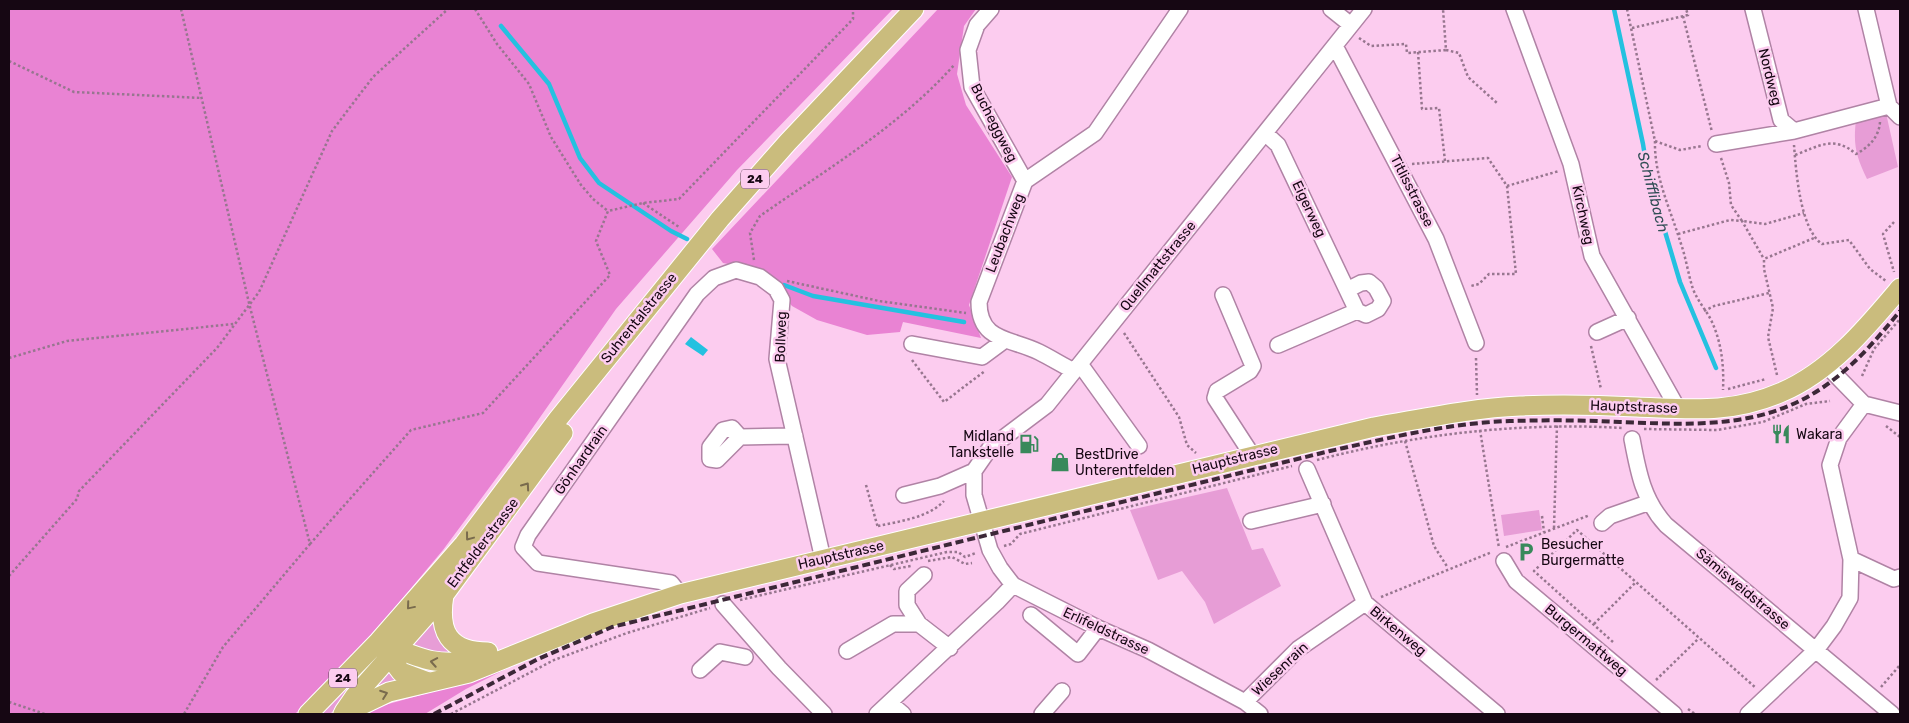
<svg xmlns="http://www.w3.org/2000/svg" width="1909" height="723" viewBox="0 0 1909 723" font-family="Rubik,sans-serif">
<rect width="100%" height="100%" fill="#fcccef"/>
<path fill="#e79dd6" d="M1886 113 1898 167 1867 179C1856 156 1853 145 1856 120Z
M1227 488 1252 550 1263 548 1281 586 1214 624 1205 602 1182 571 1158 580 1130 510Z
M1539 510 1542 530 1504 536 1501 515Z
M434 618 463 655 415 650 413 644Z
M383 660 330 714H318L360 673Z
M388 672 402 681 369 693Z"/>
<path fill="#e983d3" d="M9 9H893L737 170 616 309 515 453 443 550 367 641 295 714H9Z
M938 9H976L964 26 957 74 966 105 1012 177 969 305 981 338 903 322 900 332 867 335 817 320 792 306 763 271 723 263 712 249Z
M516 664 466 689 425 714H368L381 706 450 687Z"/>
<path fill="#24c1e0" d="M691 337 708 350 703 356 685 344Z"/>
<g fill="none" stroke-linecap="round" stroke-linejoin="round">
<path stroke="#24c1e0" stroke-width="4.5" d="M1614 9 1643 144 1650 189 1658 208 1680 282 1716 368
M501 26 549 84 580 158 599 183 671 231 687 239
M784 285 813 296 964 322"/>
<defs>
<path id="minor" d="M991 9 977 25 968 50 972 87 1025 181
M1331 9 1351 25
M1514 9 1571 164 1592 256 1678 409
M1753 9 1781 120 1794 131 1889 106
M1866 9 1889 106 1900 117
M1335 46 1436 239 1476 343
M1265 133 1278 145 1357 311 1366 315 1378 309 1383 301 1376 288 1369 282 1361 283 1347 290
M1716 144 1794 131
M1223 295 1253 366 1250 371 1217 391 1215 398 1252 455
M1597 332 1628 318
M912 344 982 357 1005 340
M1278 345 1357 311
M1080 364 1139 446
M1826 365 1864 404 1900 413
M1074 371C1062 365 1051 358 1039 352 1011 338 979 342 979 302L1025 181 1095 133 1180 9
M740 437 732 428 723 430 710 447V459L717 460 740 437 795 436
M1632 439C1638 471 1643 500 1666 525L1892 714
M1307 469 1365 603 1497 714
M904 495 940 486 974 471
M1251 521 1323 504
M1602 523 1610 516 1650 502
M1851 559 1894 579 1900 577
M1504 561 1516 581 1674 714
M680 594 671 583 538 563 523 547 528 535 697 294 714 278 736 270 760 277 776 289 782 300 777 359 823 559
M723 604 779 668 824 714
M1031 615 1078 654 1098 628
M919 624 907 605V591L924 575
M847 651 893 624H919L950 648
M700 670 720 652 745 657
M1245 702 1298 649 1365 603
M890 703 903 714
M877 714 997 602 1013 585
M1042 714 1062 691
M1260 714 1245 702 1148 650 1098 628 1013 585 1000 568 990 550 974 495V471L990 448 1047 405 1364 9
M1748 714 1816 650 1834 626 1850 598 1851 559 1830 465 1839 438 1864 404"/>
<path id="major" d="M444 595C438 631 448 652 488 652
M385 644C424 660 435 666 478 660
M383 648 401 672 428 682
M344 712 355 696 444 595 563 433
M308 714 379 641 464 544 558 419 720 219 788 142 914 9
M343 714 389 692 469 673 593 623 680 594 1374 427C1422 419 1471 408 1520 406 1559 404 1598 405 1637 407 1690 409 1732 414 1782 392 1831 371 1867 327 1900 288"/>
</defs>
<use href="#minor" stroke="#b083a5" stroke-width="18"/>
<use href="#major" stroke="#fff" stroke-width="21"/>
<path stroke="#97768f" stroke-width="2.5" stroke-dasharray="2.5 2.5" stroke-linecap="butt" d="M181 9 249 303 310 544 223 647 184 714
M475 9 497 44 529 84 551 137 581 185 593 199 608 211
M1627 9 1655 141 1680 150 1702 146
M1683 16 1712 132
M1632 28 1688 15 1686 9
M1359 38 1371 46 1406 44 1407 53 1446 50 1443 9
M1446 50 1459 53 1468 77 1497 103
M1418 52 1422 109 1439 108 1445 161
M9 61 74 92 202 98
M1655 141C1654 176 1670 208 1680 241 1686 257 1688 274 1693 289 1698 302 1707 311 1712 322 1722 344 1724 367 1723 390
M1794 145C1796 171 1800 229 1822 244L1849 240 1870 269 1886 281
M1795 155C1819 146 1834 135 1856 154 1869 147 1879 137 1880 122
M1721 158 1729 183 1731 205 1742 221 1765 224 1804 213
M1412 164 1488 158 1507 186 1516 274H1489L1479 284 1471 286
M1507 186 1559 171
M643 203 679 227
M1894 222 1883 234 1894 272
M1678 234 1730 220 1742 221 1764 259
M754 260 750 233 760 216C827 169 900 126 955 64
M787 281 879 301 966 313
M1704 311 1714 306 1769 293
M1124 333 1179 417 1187 445 1196 453
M1591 346 1601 389
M9 358 67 341 234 324
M1476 358 1477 395
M912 360 944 402 985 371
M1777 375 1768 337 1773 308 1764 269V259L1814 238
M1862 376 1874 349 1900 319
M1728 389 1766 379
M1886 426 1900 437
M1644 429 1717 430 1763 422 1806 404 1830 401
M1480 430 1499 548
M1405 441 1434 546 1448 568
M1317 460C1417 434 1520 422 1623 428
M866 485 878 528
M1542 516 1544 532
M878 526C900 521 928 518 944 501
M1554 528 1557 425
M310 544 411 430 483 413 610 275 596 241 608 211 643 203 679 199 853 19V9
M1004 546 1011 544 1020 534 1292 466
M1506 547 1590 515
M928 561 952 557 965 564 972 563
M890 565 894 569 911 566
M9 576 77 499 79 491 217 348 259 292 332 131 373 77 448 9
M1381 597 1492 552
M740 600 947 552H958L965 557 976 553
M1594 624 1636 582
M1613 642 1534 571 1577 530 1756 688
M1656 680 1699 638
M1881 687 1900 665
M9 702 45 714
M1688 709 1695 714
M451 714 554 660 627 633 710 608"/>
<use href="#minor" stroke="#fff" stroke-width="15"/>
<use href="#major" stroke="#cabc7d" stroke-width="19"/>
<path stroke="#3c2838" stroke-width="4" stroke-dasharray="8 4" stroke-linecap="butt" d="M434 714 538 659 612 627 1330 451C1389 438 1449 423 1510 421 1546 420 1583 420 1620 422 1699 425 1771 430 1837 377 1861 358 1881 334 1900 311"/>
</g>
<defs><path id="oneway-chevron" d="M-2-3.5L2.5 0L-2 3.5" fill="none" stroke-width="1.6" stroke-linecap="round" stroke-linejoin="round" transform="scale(1.25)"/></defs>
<g stroke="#796b4d">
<use href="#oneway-chevron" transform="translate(526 486) rotate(-55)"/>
<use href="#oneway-chevron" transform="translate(469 537) rotate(127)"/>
<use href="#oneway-chevron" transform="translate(410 606) rotate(130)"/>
<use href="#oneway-chevron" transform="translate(434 662) rotate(-170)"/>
<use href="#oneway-chevron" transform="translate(384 694) rotate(-20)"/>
</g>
<defs>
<symbol id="restaurant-bare" viewBox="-9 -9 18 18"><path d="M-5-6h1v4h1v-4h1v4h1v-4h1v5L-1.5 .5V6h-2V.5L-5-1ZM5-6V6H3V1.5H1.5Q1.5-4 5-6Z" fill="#38895b" stroke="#fcccef" stroke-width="2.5" paint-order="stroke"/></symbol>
<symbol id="fuel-bare" viewBox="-9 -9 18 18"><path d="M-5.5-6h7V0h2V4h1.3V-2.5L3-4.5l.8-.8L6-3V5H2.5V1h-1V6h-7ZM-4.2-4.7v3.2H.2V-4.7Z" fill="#38895b" stroke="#fcccef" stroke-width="2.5" paint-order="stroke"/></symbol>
<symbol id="shop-bare" viewBox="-9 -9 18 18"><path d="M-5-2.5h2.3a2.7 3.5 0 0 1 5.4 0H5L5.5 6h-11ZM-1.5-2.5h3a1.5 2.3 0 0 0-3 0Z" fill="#38895b" stroke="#fcccef" stroke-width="2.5" paint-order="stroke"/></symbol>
<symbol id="parking-bare" viewBox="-9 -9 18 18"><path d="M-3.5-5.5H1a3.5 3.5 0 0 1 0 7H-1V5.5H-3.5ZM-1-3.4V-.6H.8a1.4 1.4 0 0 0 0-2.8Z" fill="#38895b" stroke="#fcccef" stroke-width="2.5" paint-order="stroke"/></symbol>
</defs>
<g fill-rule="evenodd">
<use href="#restaurant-bare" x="1767" y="420" width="28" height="28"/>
<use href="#fuel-bare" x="1015" y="430" width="28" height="28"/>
<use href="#shop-bare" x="1046" y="448" width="28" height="28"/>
<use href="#parking-bare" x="1512" y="538" width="28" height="28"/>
</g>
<g text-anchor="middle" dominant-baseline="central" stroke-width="5" stroke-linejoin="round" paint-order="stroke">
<g fill="#fcccef" stroke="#5b4255" stroke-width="1">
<rect x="741" y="169.5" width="28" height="19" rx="4"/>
<rect x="329" y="668.5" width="28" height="19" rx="4"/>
</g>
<g font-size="12" font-weight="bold" fill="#160713">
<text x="755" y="179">24</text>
<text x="343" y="678">24</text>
</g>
<g font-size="14" fill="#160713" stroke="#fcccef">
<text transform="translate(1770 77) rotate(76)">Nordweg</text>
<text transform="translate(994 123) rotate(63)">Bucheggweg</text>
<text transform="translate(1412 191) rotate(63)">Titlisstrasse</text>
<text transform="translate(1309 209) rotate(65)">Eigerweg</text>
<text transform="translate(1583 215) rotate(78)">Kirchweg</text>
<text transform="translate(1005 233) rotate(-69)">Leubachweg</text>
<text transform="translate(1158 266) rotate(-51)">Quellmattstrasse</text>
<text transform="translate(639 318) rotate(-51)">Suhrentalstrasse</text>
<text transform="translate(781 337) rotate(-88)">Bollweg</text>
<text transform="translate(1634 407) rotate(2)">Hauptstrasse</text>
<text transform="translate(1235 459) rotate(-14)">Hauptstrasse</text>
<text transform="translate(581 460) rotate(-55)">Gönhardrain</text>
<text transform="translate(483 543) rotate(-53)">Entfelderstrasse</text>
<text transform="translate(841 555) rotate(-13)">Hauptstrasse</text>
<text transform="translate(1743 589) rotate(40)">Sämisweidstrasse</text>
<text transform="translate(1106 631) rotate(25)">Erlifeldstrasse</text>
<text transform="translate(1398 631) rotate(40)">Birkenweg</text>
<text transform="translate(1586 640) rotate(40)">Burgermattweg</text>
<text transform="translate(1280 669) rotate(-43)">Wiesenrain</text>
</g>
<g font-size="14" fill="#160713" stroke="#fcccef" text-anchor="start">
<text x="1796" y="434">Wakara</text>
<text x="1014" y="436" text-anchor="end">Midland<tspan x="1014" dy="16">Tankstelle</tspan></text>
<text x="1075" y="454">BestDrive<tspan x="1075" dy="16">Unterentfelden</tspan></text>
<text x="1541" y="544">Besucher<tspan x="1541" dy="16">Burgermatte</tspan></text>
</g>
<g font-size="15" font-style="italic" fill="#304d55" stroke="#fcccef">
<text transform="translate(1653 192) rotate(75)">Schifflibach</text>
</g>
</g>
<rect width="1909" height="723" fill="none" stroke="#160713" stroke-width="20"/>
</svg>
